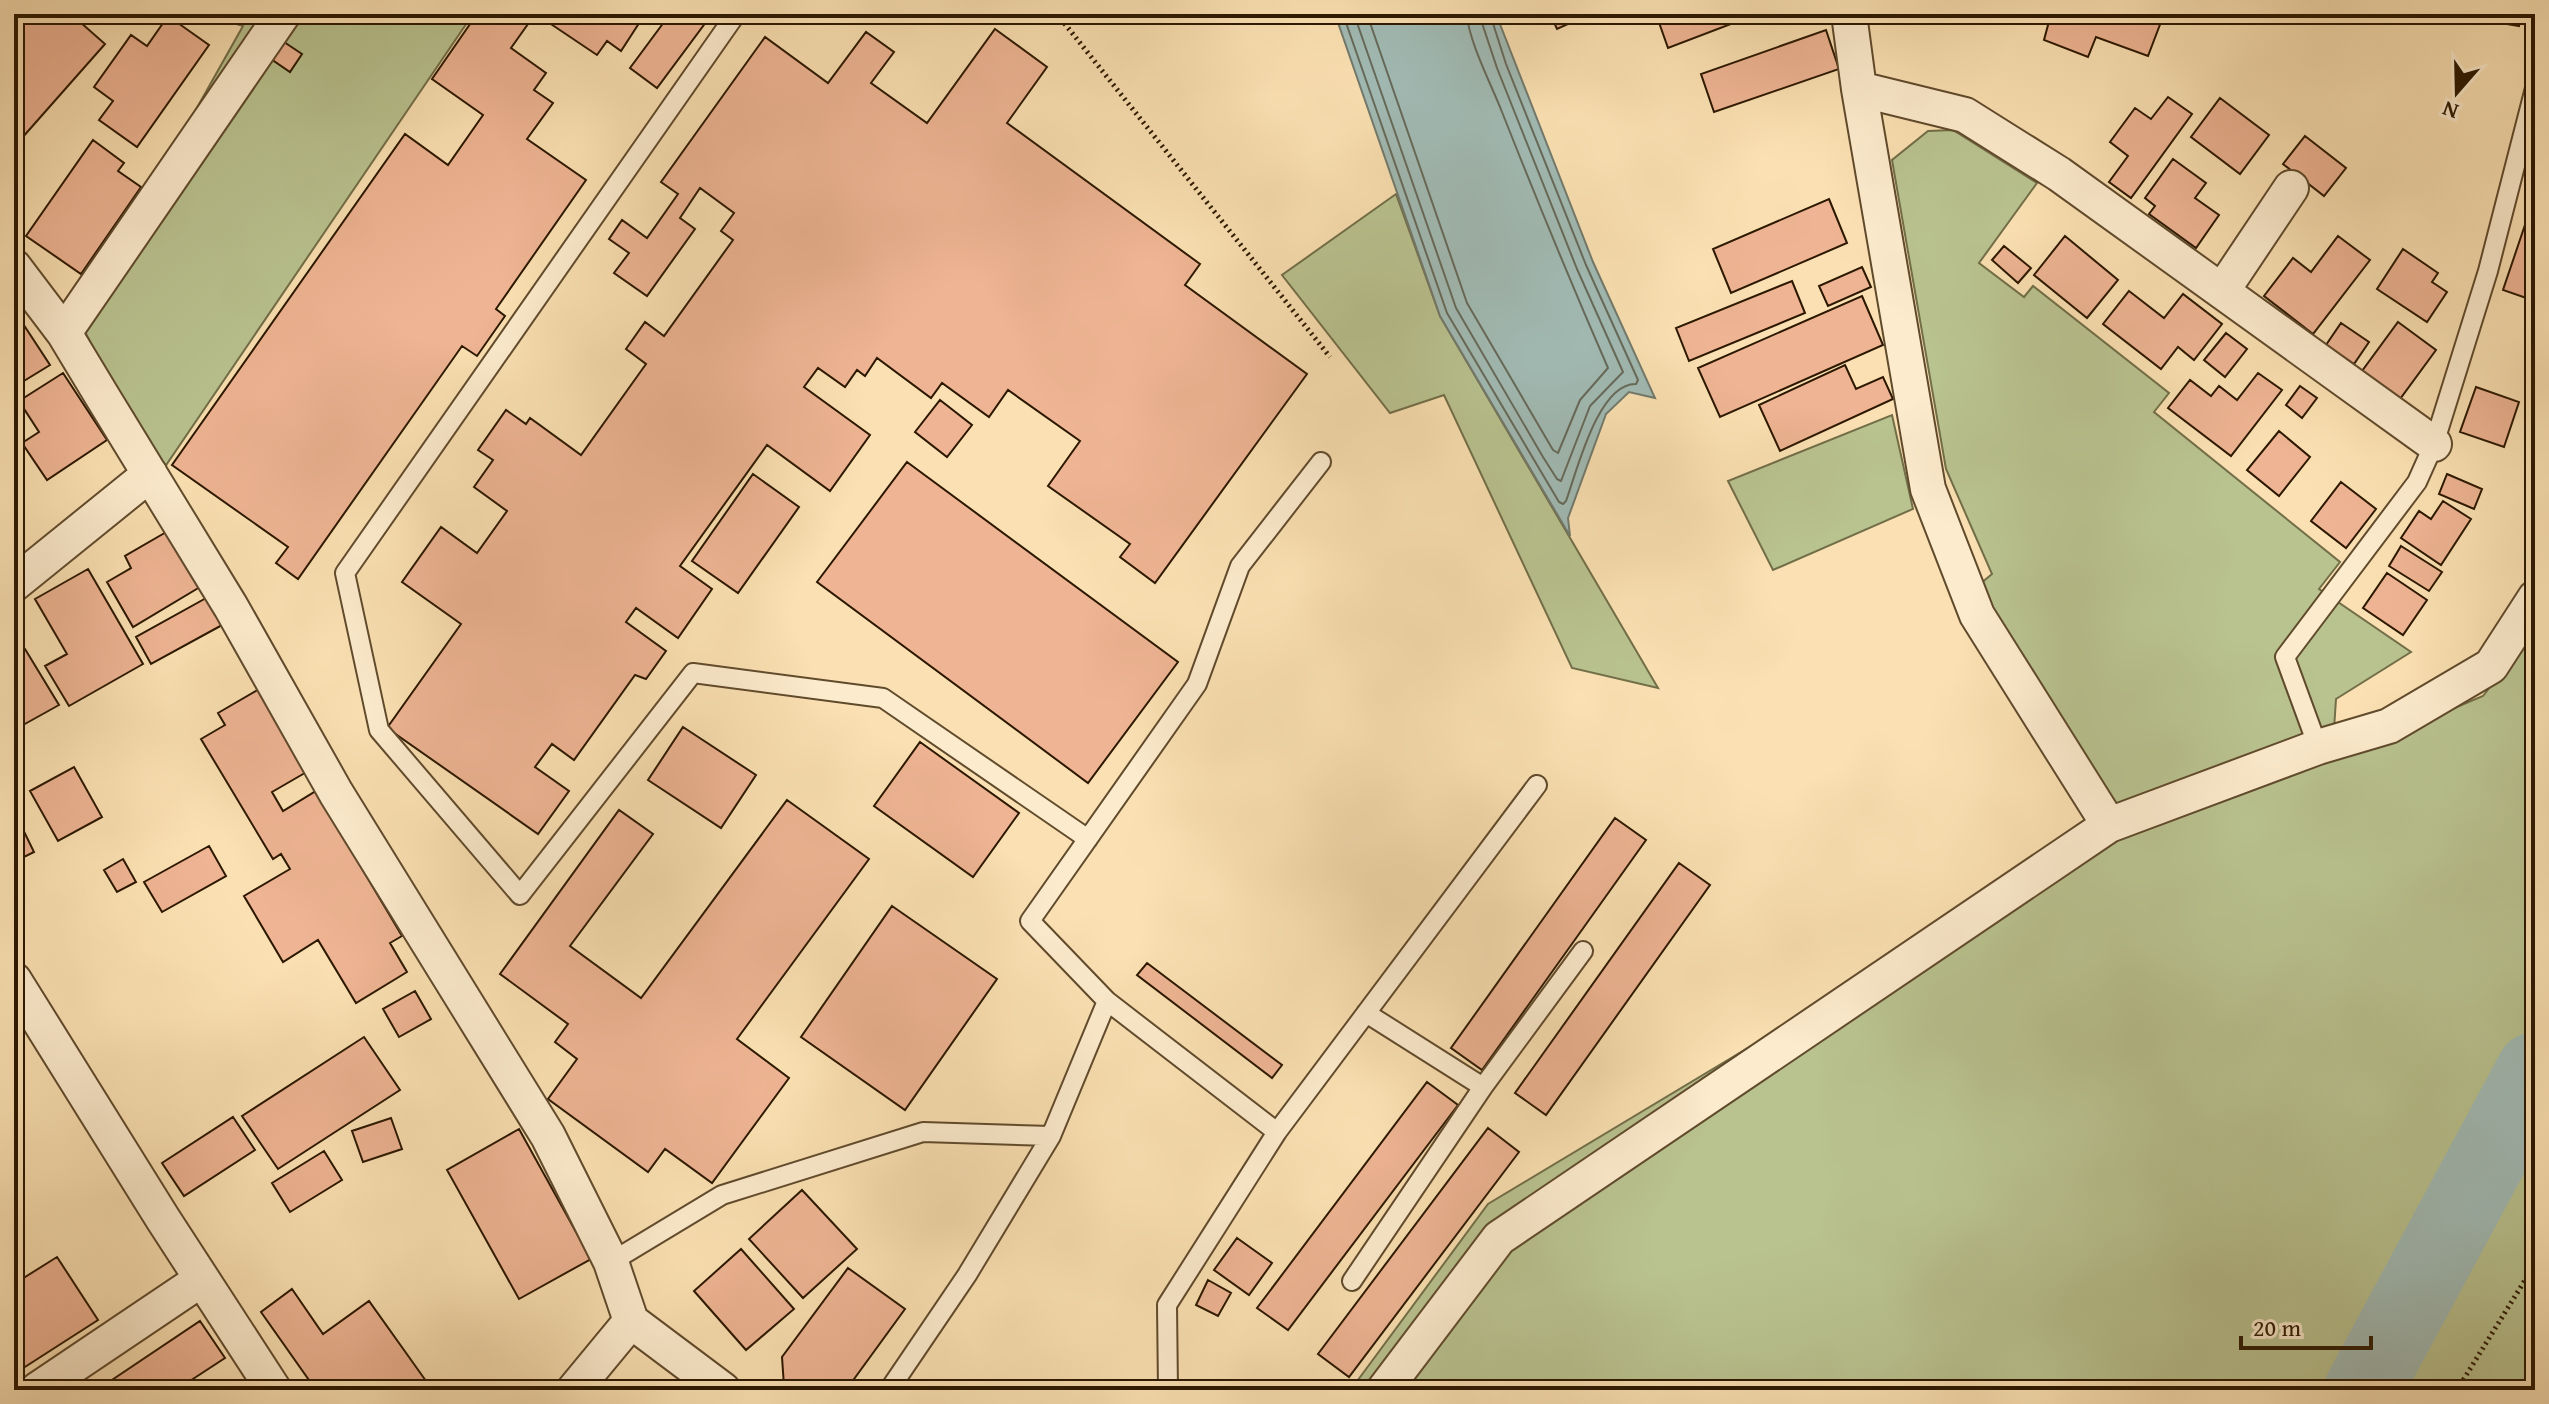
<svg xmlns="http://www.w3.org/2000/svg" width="2549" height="1404" viewBox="0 0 2549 1404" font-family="'Gentium Book Plus',serif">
<rect width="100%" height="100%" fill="#fae0b2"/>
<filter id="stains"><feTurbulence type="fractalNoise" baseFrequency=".0025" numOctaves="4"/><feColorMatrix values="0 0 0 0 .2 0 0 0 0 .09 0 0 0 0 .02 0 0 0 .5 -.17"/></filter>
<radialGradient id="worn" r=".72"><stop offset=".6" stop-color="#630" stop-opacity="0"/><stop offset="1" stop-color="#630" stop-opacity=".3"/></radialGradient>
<path fill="#b9c390" stroke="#726e48" stroke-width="2" d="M204 14H473L160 474 78 319 243 26Z
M1953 130 2037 183 1979 263 2024 297 2033 286 2169 393 2154 412 2340 562 2319 589 2411 652 2336 699 2332 760 2483 696 2535 629V1390H1363L1355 1384 1488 1204 1831 998 2089 819 1956 604 1992 574 1946 469 1892 160 1928 131Z
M1396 194 1440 316 1658 688 1572 668 1444 395 1390 413 1282 275Z
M1892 415 1913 509 1773 570 1728 481Z"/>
<path fill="#a1bbb5" stroke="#727a6d" stroke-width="2" d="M1335 14H1496L1593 262 1655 398 1629 392 1606 414 1568 518 1570 536 1440 316Z"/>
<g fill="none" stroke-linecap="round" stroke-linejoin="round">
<path stroke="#666a5a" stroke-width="2" d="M1343 14 1447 313 1559 502 1563 504 1566 501C1577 471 1598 383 1636 384L1638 380 1586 265 1506 64 1490 14
M1354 14 1456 308 1543 457 1557 479 1561 481 1590 406 1623 372 1577 269 1497 68 1479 14
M1367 14 1467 303 1553 450 1558 453 1580 400 1608 368C1571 283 1536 198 1502 112 1492 86 1468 40 1467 14"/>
<path stroke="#a1bbb5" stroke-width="78" d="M2363 1390 2535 1071"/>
</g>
<path fill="#eeb493" stroke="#2c1800" stroke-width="2" d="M14 14H71L105 44 14 147V35L24 23Z
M477 14H514L528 24 511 48 546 73 534 90 553 103 527 139 586 180 496 309 505 316 477 356 462 346 298 579 276 563 288 547 172 465 405 134 448 165 483 115 432 79Z
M536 14H645L621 51 607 41 597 55Z
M670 14H712L657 88 630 68Z
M1550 14H1590L1557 29Z
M1656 14H1757L1668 48Z
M2051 14H2164L2148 56 2096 37 2088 57 2044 40Z
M2467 14H2521L2519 26 2466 17Z
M168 16 209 45 137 147 99 120 113 101 94 87 131 35 147 46Z
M995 29 1047 67 1007 123 1200 264 1185 285 1307 374 1155 583 1120 557 1130 544 1048 486 1080 441 1008 390 989 417 942 383 931 398 877 358 865 376 857 370 845 387 818 368 804 387 870 435 830 491 767 445 680 566 712 589 678 638 636 608 626 622 666 651 646 679 635 675 574 760 552 744 535 767 569 791 538 834 387 728 461 624 402 582 441 527 477 553 507 511 474 487 493 460 478 450 506 410 526 424 530 418 581 455 646 364 626 349 645 322 664 336 733 240 721 231 734 213 700 188 680 218 695 229 647 296 614 273 629 253 609 239 622 220 647 238 678 194 661 182 765 37 828 83 866 32 894 52 871 83 927 123Z
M1826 30 1839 69 1714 112 1701 74Z
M284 42 302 54 290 72 271 59Z
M2168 97 2192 114 2131 198 2109 182 2128 156 2110 142 2135 108 2151 119Z
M2220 98 2269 135 2240 174 2191 137Z
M2305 136 2346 168 2324 196 2283 164Z
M93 140 124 163 118 171 141 187 81 274 26 236Z
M2173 159 2206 183 2195 198 2219 215 2196 248 2149 214 2155 206 2145 198Z
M1829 199 1847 243 1731 293 1713 249Z
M2530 210 2535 212V301L2503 290Z
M2065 236 2118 280 2087 318 2034 275Z
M2338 236 2370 260 2313 334 2264 296 2293 258 2311 272Z
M2004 246 2031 268 2018 283 1992 260Z
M2403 249 2438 273 2432 282 2447 292 2427 322 2377 289Z
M1862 267 1871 287 1828 306 1819 286Z
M1792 281 1805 313 1689 361 1676 328Z
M2129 291 2164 318 2183 294 2222 324 2194 360 2178 347 2161 369 2103 324Z
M1862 296 1883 345 1720 417 1698 368Z
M14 310 50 365 14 387Z
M2398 322 2436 350 2400 399 2362 371Z
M2341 323 2369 342 2354 364 2326 345Z
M2226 333 2247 349 2225 377 2204 360Z
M1845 365 1856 389 1883 377 1893 399 1780 451 1759 405Z
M63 373 107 440 47 480 22 443 39 432 19 401Z
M2258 373 2282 390 2231 456 2168 408 2190 380 2211 396 2219 386 2237 400Z
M2300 386 2317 398 2302 418 2286 405Z
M2476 387 2519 402 2504 447 2460 432Z
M940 400 972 425 947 457 915 432Z
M2279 431 2310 457 2279 496 2247 470Z
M907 462 1178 662 1088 783 817 582Z
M753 474 799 507 738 593 692 561Z
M2447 474 2482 489 2474 509 2439 494Z
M2341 482 2376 509 2346 548 2311 521Z
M2443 501 2471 519 2441 565 2401 538 2419 511 2431 519Z
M168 531 200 587 133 627 107 582 131 568 125 556Z
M2401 546 2442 572 2429 591 2389 566Z
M88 569 143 664 69 706 45 666 67 654 35 599Z
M2387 573 2427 600 2403 635 2363 608Z
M208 597 224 624 151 664 136 637Z
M25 649 59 705 23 725 14 710V655Z
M261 688 310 770 272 792 283 811 316 791 402 936 390 943 407 972 356 1003 318 940 283 962 244 896 290 869 281 854 273 859 201 739 225 725 218 713Z
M683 727 756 775 721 828 648 780Z
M920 742 1019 813 973 877 874 806Z
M74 767 102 817 58 841 30 791Z
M787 800 869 859 737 1039 789 1078 712 1183 665 1149 648 1172 548 1099 577 1059 555 1042 568 1024 500 974 619 810 653 834 570 946 641 998Z
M14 811 34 852 14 862Z
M1615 818 1646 840 1482 1070 1451 1048Z
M209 846 226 876 162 912 144 882Z
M123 859 136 882 117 892 104 870Z
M1679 863 1710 885 1546 1115 1515 1093Z
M892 906 997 979 905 1110 801 1037Z
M1147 963 1282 1065 1272 1078 1137 975Z
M415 991 431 1019 399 1037 383 1009Z
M364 1037 400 1090 278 1169 242 1116Z
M1427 1082 1458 1105 1288 1330 1257 1308Z
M233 1117 255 1150 184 1196 162 1163Z
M391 1118 402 1149 363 1162 352 1131Z
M1488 1128 1519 1152 1349 1377 1318 1354Z
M519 1129 591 1259 519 1299 447 1170Z
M324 1151 342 1180 290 1212 272 1183Z
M802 1190 857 1249 803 1298 749 1239Z
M1237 1238 1272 1263 1249 1295 1214 1270Z
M741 1249 794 1309 746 1350 694 1291Z
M57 1257 98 1320 14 1374V1316L22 1311 14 1298V1284Z
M848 1268 905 1309 846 1390H790L784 1386 782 1357Z
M1208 1280 1231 1293 1218 1316 1196 1305Z
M292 1289 323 1334 369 1301 431 1388 316 1390 261 1312Z
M200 1321 225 1358 176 1390H97Z"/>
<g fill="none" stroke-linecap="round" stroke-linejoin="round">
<defs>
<path id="lane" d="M736 14 345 573 379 730 520 895 693 673 883 698 1088 839
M2318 747 2285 657 2417 482 2434 444 2488 271 2535 88
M1107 1001 1030 921 1197 684 1240 566 1321 462
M1366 1013 1483 1087
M1277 1132 1537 785
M611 1262 722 1195 923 1132 1051 1136
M1352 1281 1483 1087 1583 951
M889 1390 967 1275 1051 1136 1107 1001 1277 1132 1167 1305 1168 1390"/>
<path id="street" d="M1849 14 1859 89 1928 489 1977 615 2109 825
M1859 89 1965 115 2059 174 2434 444
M14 267 64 333 102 396 231 607 336 793 548 1136 611 1262 631 1321 723 1390
M2222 291 2291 188
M64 333 283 14
M14 584 150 474
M14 980 163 1219 274 1390
M37 1390 202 1279
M574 1390 631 1321
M1384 1390 1499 1238 2109 825 2318 747 2389 726 2491 666 2535 598"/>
</defs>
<use href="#lane" stroke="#604a2c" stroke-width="22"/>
<use href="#street" stroke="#604a2c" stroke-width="38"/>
<path stroke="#2c1800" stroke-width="5" stroke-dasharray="2 4" stroke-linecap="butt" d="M1057 14 1330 357
M2457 1390 2535 1264"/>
<use href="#lane" stroke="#fcebcd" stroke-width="18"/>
<use href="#street" stroke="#fcebcd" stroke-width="34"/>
</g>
<rect width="2549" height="1404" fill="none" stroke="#fae0b2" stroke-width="48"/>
<rect x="16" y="16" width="2517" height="1372" fill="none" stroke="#2c1800" stroke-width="4"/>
<rect x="24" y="24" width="2501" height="1356" fill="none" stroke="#2c1800" stroke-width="2"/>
<g transform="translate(2457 92) rotate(200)" stroke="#fcebcd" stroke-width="6" paint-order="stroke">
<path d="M0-6L14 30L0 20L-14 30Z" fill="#2c1800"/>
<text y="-12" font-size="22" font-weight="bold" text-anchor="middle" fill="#2c1800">N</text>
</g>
<path d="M2241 1336v12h130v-12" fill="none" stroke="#2c1800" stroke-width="4"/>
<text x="2253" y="1336" font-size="24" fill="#2c1800" stroke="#fcebcd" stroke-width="6" paint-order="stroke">20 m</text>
<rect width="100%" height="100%" filter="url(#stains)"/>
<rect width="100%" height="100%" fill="url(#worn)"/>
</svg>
